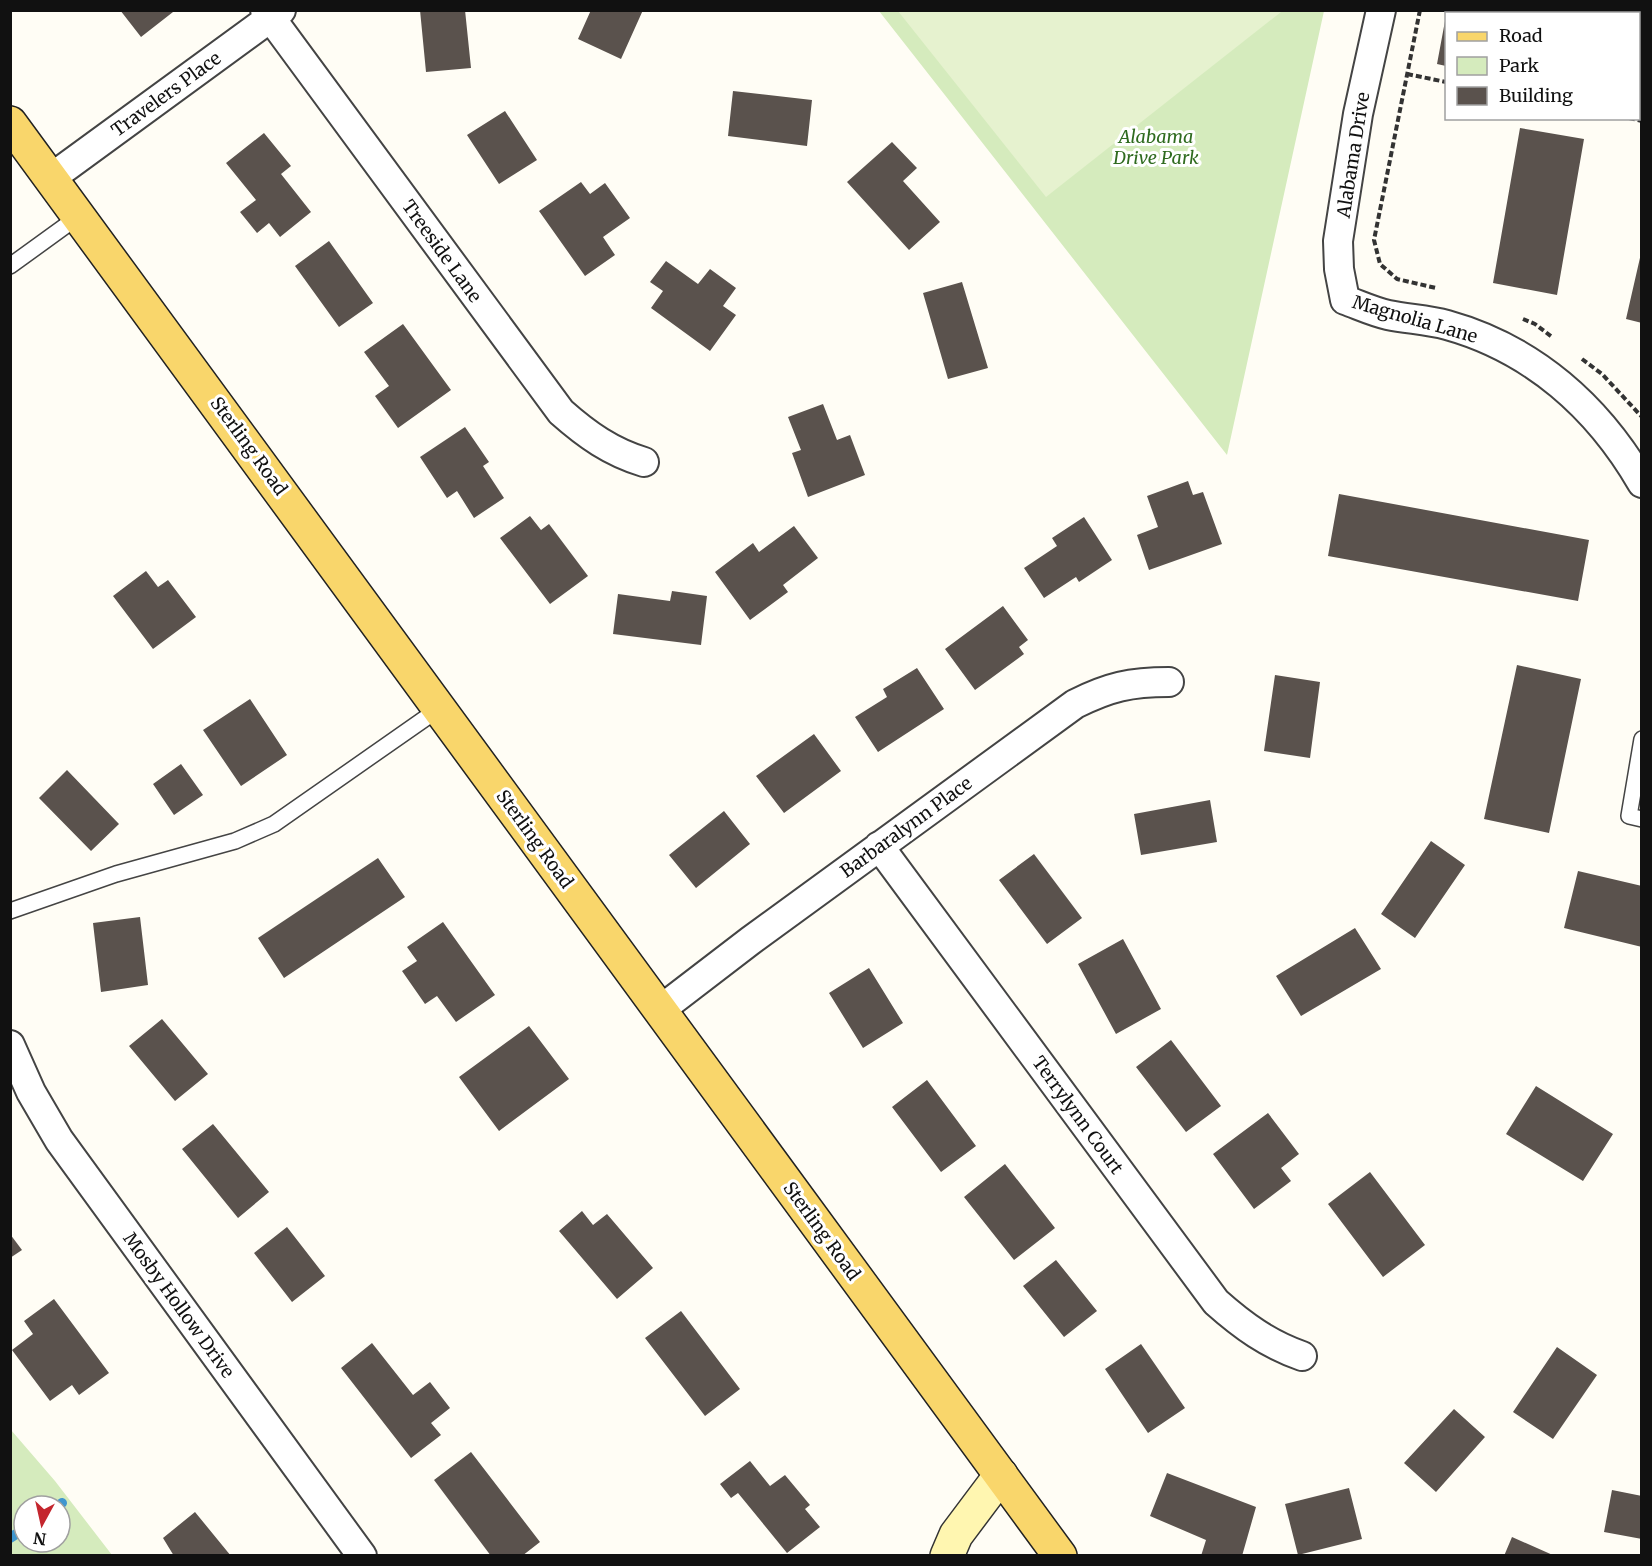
<svg xmlns="http://www.w3.org/2000/svg" width="1652" height="1566" viewBox="0 0 1652 1566" font-family="Merriweather,serif">
<rect width="100%" height="100%" fill="#fffdf5"/>
<path fill="#d5ebbd" fill-rule="evenodd" d="M879 11H1324L1227 455Z
M11 1430 55 1481 112 1555H11ZM24 1506H60V1542H24Z"/>
<path fill="#e6f2cf" d="M1279 10 1281 12 1046 197 898 11Z"/>
<g fill="none" stroke-linecap="round" stroke-linejoin="round">
<path stroke="#3f96cf" stroke-width="10" d="M58 1506 62 1503
M10 1538 24 1529"/>
</g>
<path fill="#5a524d" d="M120 10H171L173 12 141 37Z
M420 10H465L471 68 426 72Z
M591 10H643L621 59 578 39Z
M1447 10H1466L1476 12 1447 14Z
M1445 21H1446V66L1437 64Z
M733 91 812 100 807 146 728 136Z
M505 111 537 160 499 184 467 135Z
M1520 128 1584 139 1557 295 1493 283Z
M264 133 291 166 281 174 311 212 280 237 269 223 257 233 240 212 256 200 226 163Z
M892 142 917 168 903 181 940 222 909 250 847 182Z
M581 182 590 194 605 183 630 218 603 237 615 255 585 276 539 211Z
M329 241 373 303 339 327 295 266Z
M1642 249V323L1626 319Z
M666 261 698 284 710 269 736 288 723 306 736 315 710 351 651 308 663 291 650 282Z
M962 282 988 368 948 379 923 293Z
M403 324 451 390 398 428 375 396 389 386 364 352Z
M823 404 837 440 850 435 865 475 808 497 792 453 801 450 788 417Z
M465 427 489 462 483 466 504 498 474 518 457 491 447 498 420 457Z
M1188 481 1193 495 1203 492 1222 544 1149 570 1137 535 1158 527 1147 496Z
M1339 494 1589 540 1578 601 1328 556Z
M530 516 541 530 549 524 588 576 550 604 500 538Z
M1084 517 1112 560 1079 582 1076 577 1044 598 1024 568 1057 546 1052 538Z
M794 526 818 558 783 585 788 592 750 620 715 572 753 543 759 552Z
M146 571 158 587 168 580 196 617 153 649 113 596Z
M672 591 707 596 701 645 613 634 618 594 670 601Z
M1003 606 1028 640 1019 647 1024 654 975 690 945 649Z
M1517 665 1581 679 1549 833 1484 819Z
M917 668 944 709 878 752 855 717 887 697 883 689Z
M1275 675 1320 682 1310 758 1264 751Z
M250 699 287 755 241 786 203 730Z
M814 734 841 771 784 813 756 776Z
M181 764 203 795 174 815 153 784Z
M67 770 119 824 91 851 39 798Z
M1210 800 1217 842 1141 855 1134 814Z
M724 811 750 844 696 888 669 855Z
M1431 841 1465 865 1415 938 1381 914Z
M1034 854 1082 918 1047 944 999 880Z
M378 858 405 897 284 978 258 938Z
M1578 871 1642 886V947L1564 928Z
M140 917 148 985 101 992 93 923Z
M443 922 495 995 456 1022 437 996 425 1004 402 971 417 961 407 947Z
M1355 928 1381 969 1301 1016 1276 976Z
M1123 939 1161 1009 1116 1034 1078 964Z
M869 968 903 1023 863 1048 829 993Z
M162 1019 208 1074 175 1101 129 1046Z
M529 1026 569 1079 499 1131 459 1077Z
M1171 1040 1221 1106 1186 1132 1136 1067Z
M927 1080 976 1146 941 1172 892 1107Z
M1536 1086 1613 1134 1583 1181 1506 1134Z
M1268 1113 1299 1154 1281 1168 1291 1181 1254 1209 1213 1154Z
M213 1124 269 1192 238 1218 182 1149Z
M1005 1164 1055 1228 1014 1260 964 1197Z
M1370 1172 1425 1245 1383 1277 1328 1204Z
M582 1211 593 1225 607 1214 653 1268 617 1299 559 1231Z
M287 1227 325 1276 292 1302 254 1253Z
M10 1234 22 1250 10 1258Z
M1056 1260 1097 1311 1064 1337 1023 1286Z
M54 1299 109 1373 79 1395 72 1385 50 1401 12 1350 33 1334 24 1321Z
M681 1311 740 1389 705 1416 645 1338Z
M372 1343 413 1395 430 1382 450 1408 431 1423 441 1435 411 1458 341 1368Z
M1141 1344 1185 1408 1148 1433 1105 1369Z
M1557 1347 1597 1375 1553 1439 1513 1412Z
M1454 1409 1485 1437 1436 1492 1404 1463Z
M471 1452 540 1542 522 1556H491L434 1480Z
M750 1461 770 1486 785 1475 810 1505 805 1509 820 1527 787 1553 738 1493 731 1498 720 1484Z
M1167 1473 1256 1507 1242 1556H1201L1206 1540 1150 1516Z
M1349 1488 1362 1539 1298 1555 1285 1504Z
M1612 1490 1642 1496V1539L1604 1532Z
M195 1512 231 1556H174L163 1538Z
M1512 1537 1555 1556H1504Z"/>
<g fill="none" stroke-linecap="round" stroke-linejoin="round">
<defs>
<path id="lane" d="M10 266 79 216
M1642 739 1629 816 1642 819
M10 911 116 874 235 841 274 824 440 708"/>
<path id="street" d="M265 10 561 412C587 435 611 452 644 462
M1381 10 1358 114 1338 241 1339 269 1345 300C1359 305 1374 312 1388 315 1408 319 1428 320 1447 325 1533 349 1598 407 1642 483
M51 178 281 10
M879 846 1216 1302C1243 1326 1268 1344 1302 1356
M660 1010 750 941 1075 704C1109 687 1130 682 1169 682
M10 1045 31 1092 59 1140 362 1556"/>
<path id="secondary" d="M947 1556 956 1535 1001 1475"/>
<path id="primary" d="M10 123 1060 1556"/>
</defs>
<use href="#lane" stroke="#444" stroke-width="18"/>
<use href="#street" stroke="#444" stroke-width="32"/>
<use href="#secondary" stroke="#333" stroke-width="36"/>
<use href="#primary" stroke="#222" stroke-width="36"/>
<path stroke="#333" stroke-width="4" stroke-dasharray="6 3" stroke-linecap="butt" d="M1420 10 1374 240 1380 264 1397 279 1436 288
M1407 74 1446 82
M1629 118 1642 121
M1523 319 1535 324 1552 337
M1582 359 1602 374 1642 417"/>
<use href="#lane" stroke="#fff" stroke-width="15"/>
<use href="#street" stroke="#fff" stroke-width="28"/>
<use href="#secondary" stroke="#fff6b0" stroke-width="33"/>
<use href="#primary" stroke="#f9d66b" stroke-width="33"/>
</g>
<g text-anchor="middle" dominant-baseline="central" stroke-width="6" stroke-linejoin="round" paint-order="stroke">
<g font-size="18" fill="#111" stroke="#fff">
<text transform="translate(166 94) rotate(-36)">Travelers Place</text>
<text transform="translate(1353 155) rotate(-81)">Alabama Drive</text>
<text transform="translate(442 251) rotate(54)">Treeside Lane</text>
<text transform="translate(1415 319) rotate(16)">Magnolia Lane</text>
<text transform="translate(249 446) rotate(54)">Sterling Road</text>
<text transform="translate(906 827) rotate(-36)">Barbaralynn Place</text>
<text transform="translate(535 839) rotate(54)">Sterling Road</text>
<text transform="translate(1078 1115) rotate(54)">Terrylynn Court</text>
<text transform="translate(822 1231) rotate(54)">Sterling Road</text>
<text transform="translate(179 1305) rotate(54)">Mosby Hollow Drive</text>
</g>
<g font-size="18" font-style="italic" fill="#2f6b1f" stroke="#fff">
<text x="1156" y="136">Alabama<tspan x="1156" dy="21">Drive Park</tspan></text>
</g>
</g>
<rect width="1652" height="1566" fill="none" stroke="#111111" stroke-width="24"/>
<rect x="1445" y="12" width="195" height="108" fill="#ffffff" stroke="#a0a0a0" stroke-width="1.5"/>
<rect x="1457" y="32" width="30" height="9" fill="#f9d66b" stroke="#a0a0a0" stroke-width="1.5"/>
<text x="1499" y="42" font-size="18" fill="#111111">Road</text>
<rect x="1457" y="57" width="30" height="18" fill="#d5ebbd" stroke="#a0a0a0" stroke-width="1.5"/>
<text x="1499" y="72" font-size="18" fill="#111111">Park</text>
<rect x="1457" y="87" width="30" height="18" fill="#5a524d" stroke="#a0a0a0" stroke-width="1.5"/>
<text x="1499" y="102" font-size="18" fill="#111111">Building</text>
<g transform="translate(42 1524) rotate(188)"><circle r="28" fill="#ffffff" stroke="#a0a0a0" stroke-width="1.5"/>
<path d="M0-4.5L10 22L0 15L-10 22Z" fill="#c4262e"/>
<text y="-9" font-size="16" font-weight="bold" text-anchor="middle" fill="#111111">N</text>
</g>
</svg>
